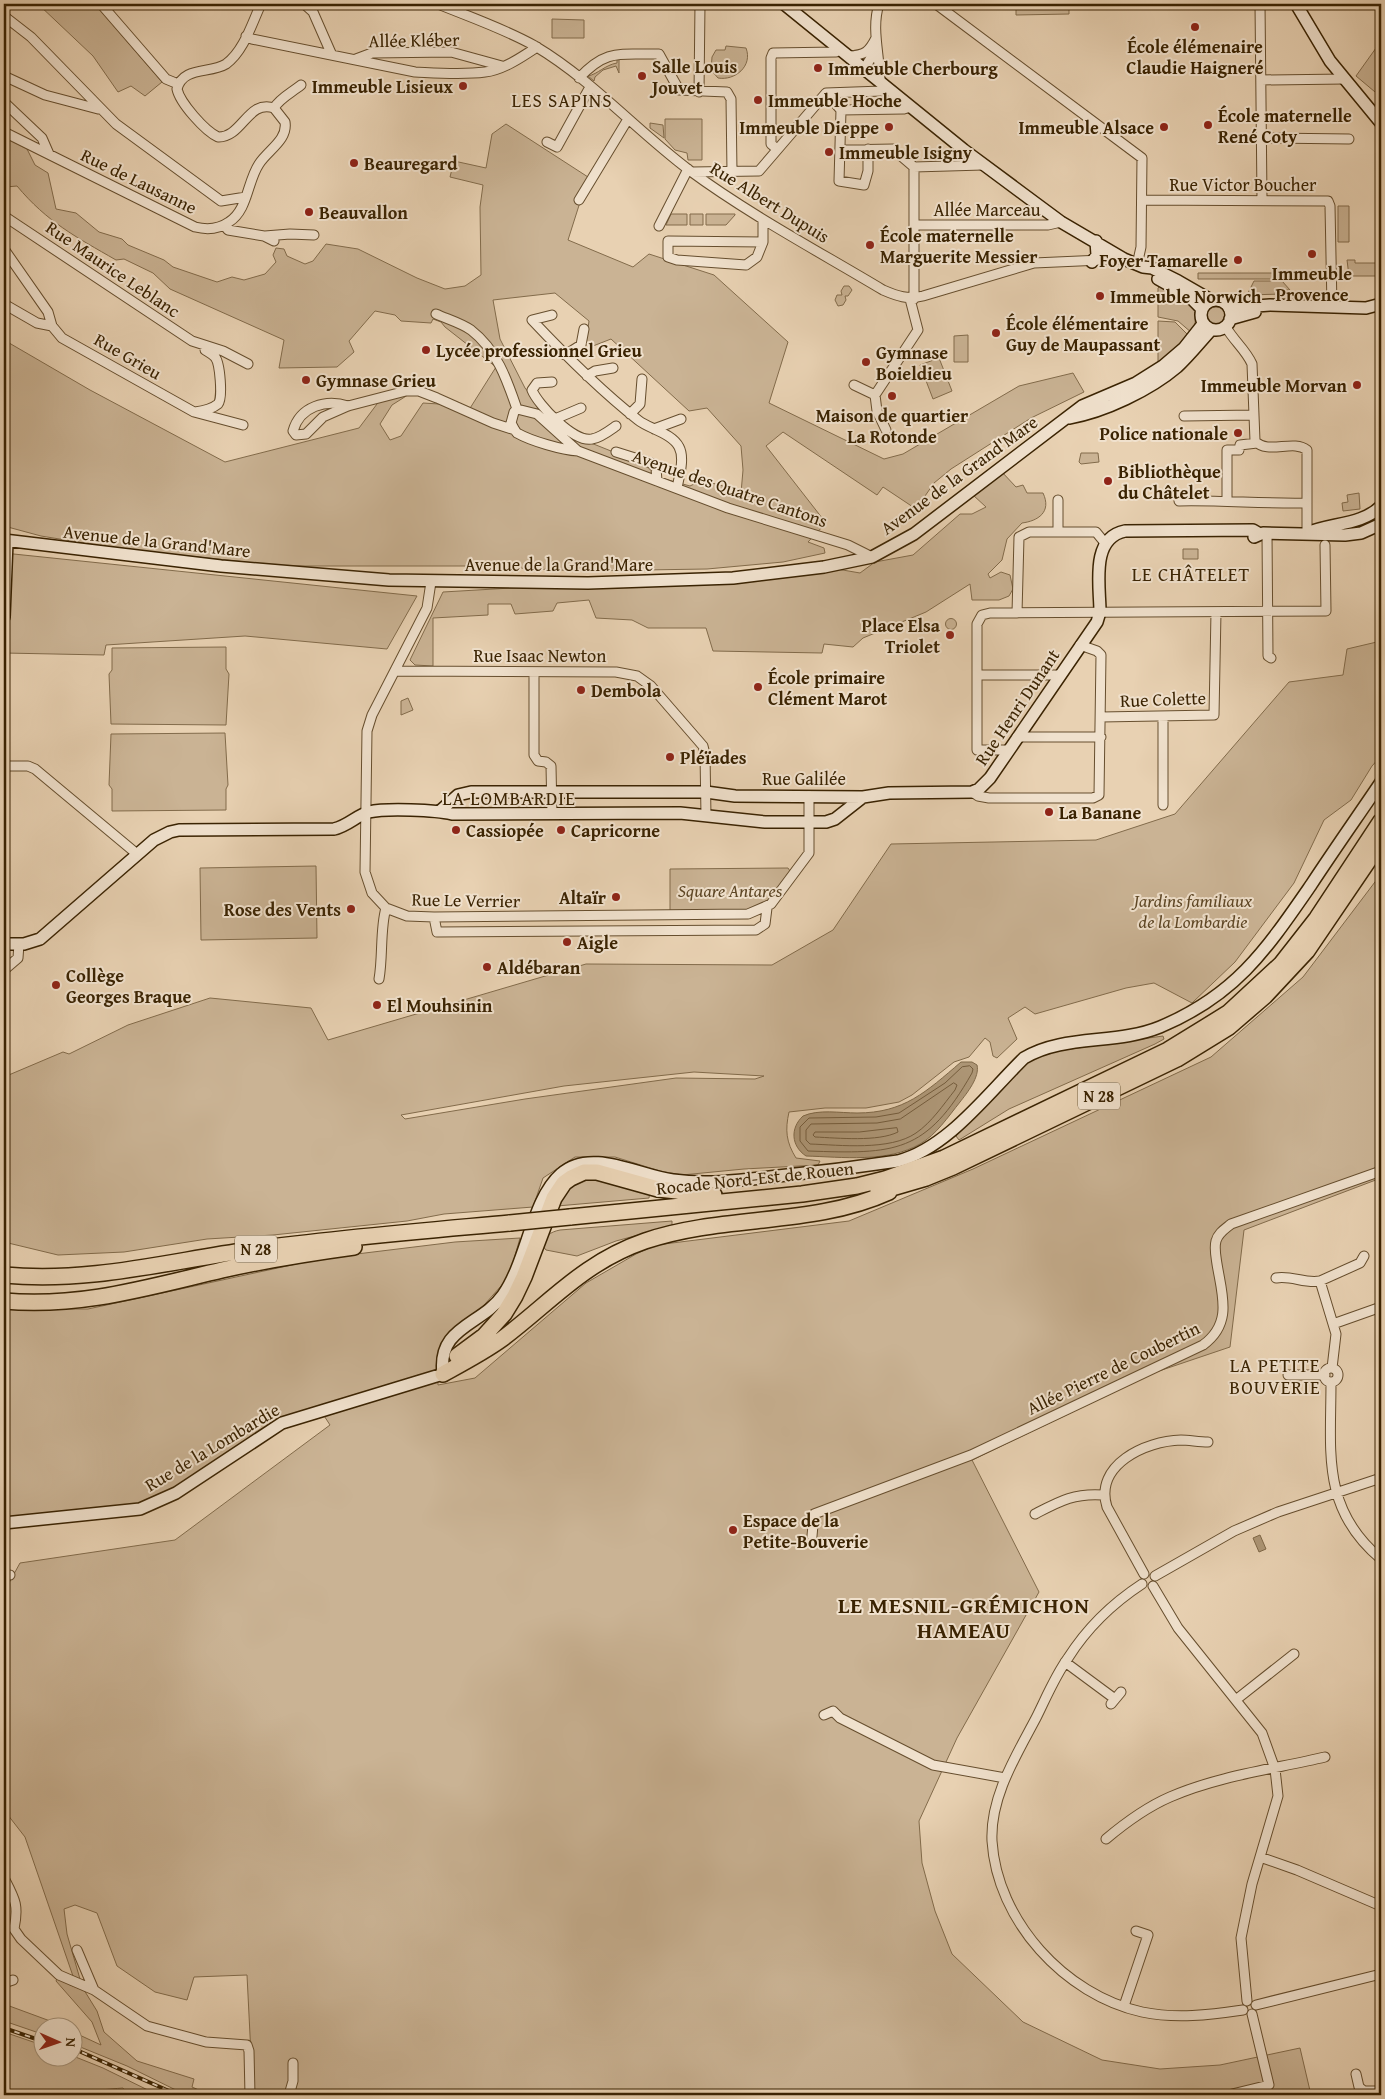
<svg xmlns="http://www.w3.org/2000/svg" width="1385" height="2099" viewBox="0 0 1385 2099" font-family="'Gentium Book Plus',serif">
<rect width="100%" height="100%" fill="#e8d1b2"/>
<filter id="stains"><feTurbulence type="fractalNoise" baseFrequency=".004" numOctaves="4"/><feColorMatrix values="0 0 0 0 .2 0 0 0 0 .09 0 0 0 0 .02 0 0 0 .5 -.17"/></filter>
<radialGradient id="worn" r=".72"><stop offset=".6" stop-color="#630" stop-opacity="0"/><stop offset="1" stop-color="#630" stop-opacity=".3"/></radialGradient>
<path fill="#cab394" stroke="#826b4b" fill-rule="evenodd" d="M38 4H95L162 82 145 96 131 86 118 92 93 56Z
M1016 4H1069V14L1016 15Z
M552 19 584 20V38H552Z
M1381 41V97L1356 76Z
M726 46 746 48C753 66 735 81 718 78L711 70 712 57 716 50H725Z
M617 59H619V73L616 66 603 70 595 77 594 81 588 76C598 74 605 65 617 63Z
M665 119H702V160H688L687 153 675 150 665 139Z
M650 123 663 125 664 138 650 128Z
M506 124 588 177 568 240 633 267 649 254 714 275 788 342 769 403 884 459 903 454 1019 386 1073 373 1084 392 1031 418 951 469 934 483 916 509 883 487 877 495 783 432 766 446 826 523 808 542 824 548 825 553 783 562 707 569 580 571 476 566H284L121 549 41 536 4 526V340L90 390 225 462 359 428 380 400 411 393 392 405 380 424 390 440 401 436 423 403 439 404 467 413 496 367 445 327 441 322 433 319 431 323 401 321 395 315 375 311 349 341 354 352 337 367 279 368 284 340 170 289 153 273 124 259 116 260C76 237 47 222 17 186L6 187 4 185V135L25 145 35 165 48 173 56 209 76 213 99 232 122 239 128 245 164 260 173 267 217 282 232 277 244 280 265 274 276 262 273 255 276 248 284 249 287 256 305 264 313 261 326 244 358 249 417 278 445 289 465 286 481 275 480 207 483 185 450 177 454 161 486 168 492 134ZM555 293 589 321 586 342 593 346 611 339 689 411 707 408 741 446 743 470 741 493C725 487 706 477 690 486L654 476 651 467 581 439 551 419 525 388 500 339 493 300Z
M1338 206H1349V242H1338Z
M671 214H687V225H666Z
M690 214H703V225H690Z
M706 214H735V215L726 225H706Z
M1347 260H1355V263H1379L1377 276H1349Z
M1198 273H1280V279H1198Z
M1254 281H1282L1290 290H1283V294L1247 295Z
M844 286H849L852 290 848 296H845L846 300 843 305 838 306 835 300 837 295H842L841 291Z
M1160 286 1192 305C1197 314 1196 324 1192 333L1178 321 1158 317V288Z
M1206 317a10 10 0 1 1 20 0a10 10 0 1 1-20 0Z
M1158 321 1175 322 1189 336 1158 364Z
M968 335V362H954V336Z
M939 358 952 391 933 399 920 365Z
M1081 453H1098L1099 462 1081 464 1079 462Z
M1001 471 1016 487 1023 485 1027 493H1043C1052 512 1038 521 1022 523L1007 539 1002 560 988 574 990 578 1001 572 1010 575 1013 589 1009 596 999 600H972L970 584 926 612 863 638 853 647 824 644 822 653 713 651 706 628H648L632 620 596 618 589 600 557 603 553 611 515 614 511 604H488V615L433 618V666L415 665 410 660 443 592 837 569 860 573 875 562 913 555 960 514H972L986 507 973 495Z
M1359 493 1360 509 1343 511 1342 503 1348 502 1347 495Z
M1183 549H1198V559H1183Z
M4 553 417 596 387 649 245 636 106 645 104 655 4 653Z
M945.5 624a5.5 5.5 0 1 1 11 0a5.5 5.5 0 1 1-11 0Z
M1381 641V756L1372 766 1351 800 1324 820 1294 883 1235 962 1192 1003 1154 983 1126 988 1035 1014 1025 1007 1008 1018 1017 1039 997 1058 993 1056 990 1042 985 1038 969 1057 954 1062 912 1095 899 1102 866 1108H825L789 1112C785 1130 786 1142 796 1158L820 1161 818 1165 744 1169 682 1175 660 1171 615 1157H575L543 1178 533 1207 444 1214 407 1221 273 1235 207 1239 124 1252 58 1255 4 1242V1077L63 1052 69 1054 128 1025 210 998 311 1008 328 1040 586 964 772 965 833 930 891 844 1096 840 1175 814 1289 682 1343 675 1347 649ZM694 1072 764 1076 755 1079 676 1078 525 1099 405 1119 401 1115 564 1086Z
M226 647V669L229 674 226 725 111 724 109 674 112 670V648Z
M408 698 413 710 401 715V701Z
M225 733 228 785 226 789V810L112 811V789L109 785 111 734Z
M316 866 317 938 201 940 200 868Z
M788 868 790 871 768 900 746 911H670V869Z
M1381 874V1178L1244 1230 1230 1347 1156 1372 972 1460 1039 1592 957 1738 919 1821 922 1863 935 1911 952 1954 1023 2022 1102 2060 1160 2069 1220 2065 1300 2048 1311 2095H253L247 1975 194 1977 187 2000 155 1992 117 1966 97 1913 75 1905 64 1909 67 1934 80 1979H74L25 1837 4 1810V1621L9 1583 20 1563 175 1540 330 1425 321 1411 277 1427 164 1502 4 1525V1309H88L324 1258 455 1242 520 1238 509 1277 437 1358 438 1385 475 1378 586 1283 636 1254 656 1245 849 1221 973 1169 1211 1057 1303 977Z
M1163 1036 1164 1039 1155 1044 1009 1109 959 1140 956 1136 1035 1054Z
M589 1176 650 1191 649 1198 557 1206 569 1185Z
M672 1221V1226L616 1241 577 1256 546 1250 542 1245C545 1236 550 1232 560 1230Z
M58 1976 70 1985 84 1990 97 2011 104 2032 137 2061 194 2079 192 2087 210 2095H186L127 2066 73 2044V2032L101 2045 92 2022 56 1981Z
M4 2004 61 2025 63 2026H42V2034L4 2021Z
M4 2032 42 2045V2056H73L103 2068 158 2095H127L123 2088C96 2090 24 2099 4 2089Z"/>
<path fill="#ad9676" stroke="#7f6848" d="M961 1062H972L977 1065C980 1077 967 1093 960 1102 948 1117 936 1135 920 1144 887 1163 842 1157 806 1156 791 1146 790 1128 803 1116 819 1109 840 1113 857 1113 904 1113 926 1092 961 1062Z
M1260 1535 1266 1549 1259 1552 1253 1538Z"/>
<g fill="none" stroke-linecap="round" stroke-linejoin="round">
<path stroke="#745c3c" stroke-width="1" d="M970 1066 973 1069 972 1073C926 1154 895 1154 808 1151L800 1141V1127L809 1118 876 1117 899 1113 945 1083 962 1067Z
M954 1083 957 1085 955 1090C943 1105 932 1122 916 1133 890 1151 840 1145 810 1144L806 1140V1130L811 1124 877 1123 900 1119Z
M897 1128 898 1132C878 1142 838 1138 815 1137L813 1135 815 1132H859Z"/>
<defs>
<path id="street" d="M101 4 166 79 178 84
M304 4 313 12 331 53
M438 4C470 17 505 29 535 46 592 80 637 131 689 170 750 215 818 251 883 290 897 296 908 300 923 296L1034 263 1124 259
M879 4C871 29 880 55 880 82
M936 4 1142 158 1141 247 1137 265
M1260 4 1262 199
M459 12 465 4
M4 16 31 37 116 124 221 201 246 197
M246 36 252 39 415 72C437 73 463 75 485 72 503 70 522 57 537 47
M849 56C865 55 869 52 876 38
M356 59 372 53 451 52 502 66
M864 69 874 53 875 45
M4 76 45 95 98 109
M579 78C607 48 620 55 659 54L679 90 727 92 731 99 732 172
M1261 80 1345 79
M699 92 700 4
M826 93 841 110 839 181 864 185 868 171V149
M4 102 42 138 49 154
M274 108C280 98 291 93 301 85
M841 110 904 109 911 107
M4 132 195 227C207 230 219 229 229 222 248 210 247 182 259 164 268 150 288 140 285 122L274 108C248 99 242 138 218 137 205 131 180 103 177 89 183 66 210 74 226 64 244 51 252 23 261 4
M1262 138 1349 139
M547 142 557 147 590 87
M777 149 771 144V58L773 53 836 52 839 49
M840 150 893 149 914 167 983 165
M914 167V299
M692 172 759 171 826 93 882 91 888 88
M579 200 628 119
M1142 200 1328 201 1330 206 1332 307
M4 216 192 341 223 351 248 364
M224 225 228 230 264 236 274 241
M914 225H1048L1061 222
M659 226 688 169
M265 236 290 234 314 235
M763 242 757 257 746 265 677 260 668 257V241L763 242V220
M4 249 48 312 52 326
M4 304 37 323 52 326 62 338 194 412 243 425
M436 314C447 319 461 323 471 330 497 350 507 380 517 409
M552 315 532 320C565 355 600 390 638 420 649 429 672 433 679 447 685 458 679 477 677 488
M1226 327C1233 340 1246 350 1252 364L1255 441C1268 455 1293 439 1307 450V533
M565 355 581 345 584 329
M587 376 595 371 613 368
M552 382 537 383 532 390C538 405 574 443 592 439 600 438 609 431 616 426
M854 385 875 395
M348 406C326 399 300 406 293 431L296 435 306 434 323 417 348 406 406 391H419L437 398 493 423 515 430
M517 409 514 412 511 423C513 426 514 430 517 433 531 441 562 450 578 451L728 508 848 545 872 557
M517 409 537 414 578 451
M195 412C203 411 212 409 218 404 223 398 220 363 215 357 212 354 208 352 205 350V346
M630 414 640 404 642 379
M1184 416 1254 415
M555 419 581 408
M654 429 681 419
M886 430 877 411 875 395 918 330 910 299
M616 452 651 463 656 468 657 481
M1227 499V450H1239L1240 445 1257 443
M1179 501C1222 500 1264 504 1307 503
M1058 532V500
M1267 534 1268 656 1271 658
M431 582 427 608 372 715 367 731 365 872 372 893 386 908 407 916 434 917 748 914 771 904 809 853V796
M1017 613 1019 537 1029 532H1096L1105 543
M395 671 616 672 637 676 651 686 703 746 705 754 706 816
M534 672V755L538 761 546 762 551 766 552 813
M977 675H1060
M1163 716V805
M1101 717 1214 715 1216 612
M1017 737H1101
M1008 750H977V624L982 615 990 613 1326 611 1325 545
M4 766H28L35 769 137 854
M972 792 978 796 989 798H1093L1099 795 1101 655 1097 651 1080 645
M434 917 437 932 756 930 765 924 767 908
M4 970 18 958 19 944
M379 979C383 957 380 928 386 908
M1276 1278C1291 1275 1305 1284 1320 1281L1360 1263 1364 1256
M1320 1281 1336 1334 1332 1368
M1333 1324 1381 1307
M1324 1375a7 7 0 1 1 14 0a7 7 0 1 1-14 0Z
M1288 1375H1325
M1331 1382C1331 1452 1321 1509 1381 1559
M1035 1514C1060 1501 1074 1493 1103 1495
M812 1536 814 1514 971 1455 1203 1345C1233 1323 1222 1295 1217 1264 1216 1257 1214 1248 1216 1241 1218 1233 1225 1229 1231 1224L1381 1171
M1144 1574 1107 1507C1094 1465 1145 1441 1181 1440 1189 1440 1199 1442 1208 1442
M4 1575H10
M1155 1576 1234 1531 1278 1512 1381 1478
M1142 1584C1113 1603 1087 1628 1068 1658 1055 1676 1046 1698 1036 1718 1016 1756 990 1797 992 1841 997 1921 1065 1995 1142 2012 1176 2019 1209 2015 1243 2010
M1153 1586 1178 1628 1262 1733 1275 1769 1278 1796 1252 1884 1241 1938 1247 2001
M1065 1662 1115 1699
M1237 1699 1294 1654
M1111 1704 1121 1692
M824 1715 833 1711 840 1718 933 1765 1005 1778
M1106 1839C1125 1823 1147 1807 1170 1797 1218 1776 1274 1769 1325 1757
M1260 1857 1297 1870 1381 1906
M4 1878C15 1899 19 1905 14 1929L21 1939 59 1975 94 1990 147 2026 206 2042 247 2045 249 2051 250 2095
M77 1950 94 1990
M4 1983 13 1980
M1256 2005 1381 1974
M1124 2006 1148 1935 1136 1931
M1356 2074 1359 2087 1364 2091H1381
M1232 2094 1269 2085 1252 2014
M289 2095 293 2081V2063"/>
<path id="secondary" d="M784 4 964 150 1061 222 1124 259 1143 267 1152 268 1178 281 1211 300
M1296 4 1330 61 1381 123
M1092 262 1097 255 1096 241
M1158 279 1190 297 1202 309
M1201 315a15 15 0 1 1 30 0a15 15 0 1 1-30 0Z
M1229 308 1270 305 1366 308 1381 304
M1230 319 1255 312
M1069 418C1104 412 1150 390 1177 367 1189 356 1200 342 1211 330
M1307 533C1330 523 1363 525 1381 506
M1254 537 1263 533 1345 535 1361 533 1381 524
M4 540 221 566 389 580 588 583 733 578 824 567 872 557 914 534 1082 406 1136 383 1163 366 1184 348 1203 324
M4 617 7 542
M440 811 458 795 471 792H706L735 796 863 797 889 793 972 792 979 789 990 778 1097 622 1100 612C1100 586 1090 538 1125 531L1253 530 1260 534
M4 944H24L40 939 154 840 170 832 179 830 334 829C348 826 357 815 369 812 386 808 436 810 452 814L680 813 765 822H826L835 819 863 797
M4 1523 140 1509 176 1493 282 1423 443 1374C437 1326 481 1326 503 1295 527 1261 532 1199 561 1174 591 1147 639 1176 673 1180 709 1185 743 1180 778 1176 818 1172 858 1167 898 1161 948 1148 988 1093 1024 1058 1064 1034 1116 1045 1160 1027 1236 995 1266 950 1311 885 1334 850 1358 816 1381 782"/>
<path id="highway" d="M878 1192 926 1178 953 1167 1177 1059 1229 1027 1265 996 1307 951 1381 842
M570 1217 802 1194 857 1186 885 1179 944 1158 1168 1050 1228 1013 1281 964 1317 918 1381 821
M4 1275C89 1283 165 1262 249 1250 335 1238 422 1231 510 1223
M4 1301C80 1308 149 1287 222 1270 266 1260 310 1253 354 1247
M457 1356 484 1336 504 1314 515 1296 524 1277 554 1198 564 1183 571 1178 584 1172H597L658 1189 714 1195
M443 1374C463 1363 484 1352 502 1339 551 1302 584 1262 645 1241 724 1214 812 1227 889 1192"/>
</defs>
<use href="#street" stroke="#664e2e" stroke-width="11"/>
<use href="#secondary" stroke="#3a2302" stroke-width="14"/>
<use href="#highway" stroke="#3a2302" stroke-width="18"/>
<use href="#street" stroke="#f0e1cd" stroke-width="9"/>
<use href="#secondary" stroke="#f0e1cd" stroke-width="11"/>
<use href="#highway" stroke="#e8d1b2" stroke-width="15"/>
<defs>
<path id="rail" d="M4 2028 42 2041
M72 2048 178 2095"/>
</defs>
<use href="#rail" stroke="#3a2302" stroke-width="4"/>
<use href="#rail" stroke="#f0e1cd" stroke-width="2" stroke-dasharray="5.5" stroke-linecap="butt"/>
<defs>
<path id="highway-bridge" d="M510 1223 570 1217"/>
</defs>
<use href="#highway-bridge" stroke="#3a2302" stroke-width="18" stroke-linecap="butt"/>
<use href="#highway-bridge" stroke="#e8d1b2" stroke-width="15"/>
</g>
<g fill="#8f2418" stroke="#f0e1cd" stroke-width="2">
<circle cx="1195" cy="27" r="5"/>
<circle cx="818" cy="68" r="5"/>
<circle cx="642" cy="76" r="5"/>
<circle cx="463" cy="86" r="5"/>
<circle cx="758" cy="100" r="5"/>
<circle cx="1208" cy="125" r="5"/>
<circle cx="889" cy="127" r="5"/>
<circle cx="1164" cy="127" r="5"/>
<circle cx="829" cy="152" r="5"/>
<circle cx="354" cy="163" r="5"/>
<circle cx="309" cy="212" r="5"/>
<circle cx="870" cy="245" r="5"/>
<circle cx="1312" cy="254" r="5"/>
<circle cx="1238" cy="260" r="5"/>
<circle cx="1100" cy="296" r="5"/>
<circle cx="996" cy="333" r="5"/>
<circle cx="426" cy="350" r="5"/>
<circle cx="866" cy="362" r="5"/>
<circle cx="306" cy="380" r="5"/>
<circle cx="1357" cy="385" r="5"/>
<circle cx="892" cy="396" r="5"/>
<circle cx="1238" cy="433" r="5"/>
<circle cx="1108" cy="481" r="5"/>
<circle cx="950" cy="635" r="5"/>
<circle cx="758" cy="687" r="5"/>
<circle cx="581" cy="690" r="5"/>
<circle cx="670" cy="757" r="5"/>
<circle cx="1049" cy="812" r="5"/>
<circle cx="456" cy="830" r="5"/>
<circle cx="561" cy="830" r="5"/>
<circle cx="616" cy="897" r="5"/>
<circle cx="351" cy="909" r="5"/>
<circle cx="567" cy="942" r="5"/>
<circle cx="487" cy="967" r="5"/>
<circle cx="56" cy="985" r="5"/>
<circle cx="377" cy="1005" r="5"/>
<circle cx="733" cy="1530" r="5"/>
</g>
<g text-anchor="middle" dominant-baseline="central" stroke-width="4" stroke-linejoin="round" paint-order="stroke">
<g fill="#f0e1cd" stroke="#715c3f" stroke-width="1">
<rect x="1078" y="1082.5" width="42" height="27" rx="4"/>
<rect x="235" y="1235.5" width="42" height="27" rx="4"/>
</g>
<g font-size="16" font-weight="bold" fill="#3a2302">
<text x="1099" y="1096">N 28</text>
<text x="256" y="1249">N 28</text>
</g>
<g font-size="18" fill="#3a2302" stroke="#f0e1cd">
<text transform="translate(414 40) rotate(-1)">Allée Kléber</text>
<text transform="translate(139 181) rotate(26)">Rue de Lausanne</text>
<text x="1243" y="184">Rue Victor Boucher</text>
<text transform="translate(770 202) rotate(32)">Rue Albert Dupuis</text>
<text x="987" y="209">Allée Marceau</text>
<text transform="translate(113 269) rotate(34)">Rue Maurice Leblanc</text>
<text transform="translate(128 356) rotate(30)">Rue Grieu</text>
<text transform="translate(959 475) rotate(-36)">Avenue de la Grand'Mare</text>
<text transform="translate(730 488) rotate(19)">Avenue des Quatre Cantons</text>
<text transform="translate(157 541) rotate(6)">Avenue de la Grand'Mare</text>
<text x="559" y="564">Avenue de la Grand'Mare</text>
<text x="540" y="655">Rue Isaac Newton</text>
<text transform="translate(1163 699) rotate(-2)">Rue Colette</text>
<text transform="translate(1017 707) rotate(-56)">Rue Henri Dunant</text>
<text x="804" y="778">Rue Galilée</text>
<text transform="translate(466 900) rotate(1)">Rue Le Verrier</text>
<text transform="translate(755 1178) rotate(-6)">Rocade Nord-Est de Rouen</text>
<text transform="translate(1113 1368) rotate(-26)">Allée Pierre de Coubertin</text>
<text transform="translate(212 1447) rotate(-31)">Rue de la Lombardie</text>
</g>
<g font-size="18" font-weight="bold" fill="#3a2302" stroke="#f0e1cd" text-anchor="start">
<text x="1195" y="46" text-anchor="middle">École élémenaire<tspan x="1195" dy="21">Claudie Haigneré</tspan></text>
<text x="652" y="66">Salle Louis<tspan x="652" dy="21">Jouvet</tspan></text>
<text x="828" y="68">Immeuble Cherbourg</text>
<text x="453" y="86" text-anchor="end">Immeuble Lisieux</text>
<text x="768" y="100">Immeuble Hoche</text>
<text x="1218" y="115">École maternelle<tspan x="1218" dy="21">René Coty</tspan></text>
<text x="879" y="127" text-anchor="end">Immeuble Dieppe</text>
<text x="1154" y="127" text-anchor="end">Immeuble Alsace</text>
<text x="839" y="152">Immeuble Isigny</text>
<text x="364" y="163">Beauregard</text>
<text x="319" y="212">Beauvallon</text>
<text x="880" y="235">École maternelle<tspan x="880" dy="21">Marguerite Messier</tspan></text>
<text x="1228" y="260" text-anchor="end">Foyer Tamarelle</text>
<text x="1312" y="273" text-anchor="middle">Immeuble<tspan x="1312" dy="21">Provence</tspan></text>
<text x="1110" y="296">Immeuble Norwich</text>
<text x="1006" y="323">École élémentaire<tspan x="1006" dy="21">Guy de Maupassant</tspan></text>
<text x="436" y="350">Lycée professionnel Grieu</text>
<text x="876" y="352">Gymnase<tspan x="876" dy="21">Boieldieu</tspan></text>
<text x="316" y="380">Gymnase Grieu</text>
<text x="1347" y="385" text-anchor="end">Immeuble Morvan</text>
<text x="892" y="415" text-anchor="middle">Maison de quartier<tspan x="892" dy="21">La Rotonde</tspan></text>
<text x="1228" y="433" text-anchor="end">Police nationale</text>
<text x="1118" y="471">Bibliothèque<tspan x="1118" dy="21">du Châtelet</tspan></text>
<text x="940" y="625" text-anchor="end">Place Elsa<tspan x="940" dy="21">Triolet</tspan></text>
<text x="768" y="677">École primaire<tspan x="768" dy="21">Clément Marot</tspan></text>
<text x="591" y="690">Dembola</text>
<text x="680" y="757">Pléïades</text>
<text x="1059" y="812">La Banane</text>
<text x="466" y="830">Cassiopée</text>
<text x="571" y="830">Capricorne</text>
<text x="606" y="897" text-anchor="end">Altaïr</text>
<text x="341" y="909" text-anchor="end">Rose des Vents</text>
<text x="577" y="942">Aigle</text>
<text x="497" y="967">Aldébaran</text>
<text x="66" y="975">Collège<tspan x="66" dy="21">Georges Braque</tspan></text>
<text x="387" y="1005">El Mouhsinin</text>
<text x="743" y="1520">Espace de la<tspan x="743" dy="21">Petite-Bouverie</tspan></text>
</g>
<g font-size="18" font-style="italic" fill="#5e4726" stroke="#f0e1cd">
<text x="730" y="890">Square Antares</text>
<text x="1193" y="900">Jardins familiaux<tspan x="1193" dy="21">de la Lombardie</tspan></text>
</g>
<g font-size="19" letter-spacing="1" fill="#3a2302" stroke="#f0e1cd">
<text x="562" y="100">LES SAPINS</text>
<text x="1191" y="574">LE CHÂTELET</text>
<text x="509" y="798">LA LOMBARDIE</text>
<text x="1275" y="1365">LA PETITE<tspan x="1275" dy="22">BOUVERIE</tspan></text>
</g>
<g font-size="22" font-weight="bold" letter-spacing="1" fill="#3a2302" stroke="#f0e1cd">
<text x="964" y="1605">LE MESNIL-GRÉMICHON<tspan x="964" dy="25">HAMEAU</tspan></text>
</g>
</g>
<rect width="1385" height="2099" fill="none" stroke="#e8d1b2" stroke-width="20"/>
<rect x="5" y="5" width="1375" height="2089" fill="none" stroke="#3a2302" stroke-width="2.5"/>
<rect x="10" y="10" width="1365" height="2079" fill="none" stroke="#3a2302"/>
<g transform="translate(58 2042) rotate(92)"><circle r="24" fill="#f0e1cd" stroke="#a7957c"/>
<path d="M0-4L9 19L0 12L-9 19Z" fill="#8f2418"/>
<text y="-8" font-size="14" font-weight="bold" text-anchor="middle" fill="#3a2302">N</text>
</g>
<rect width="100%" height="100%" filter="url(#stains)"/>
<rect width="100%" height="100%" fill="url(#worn)"/>
</svg>
